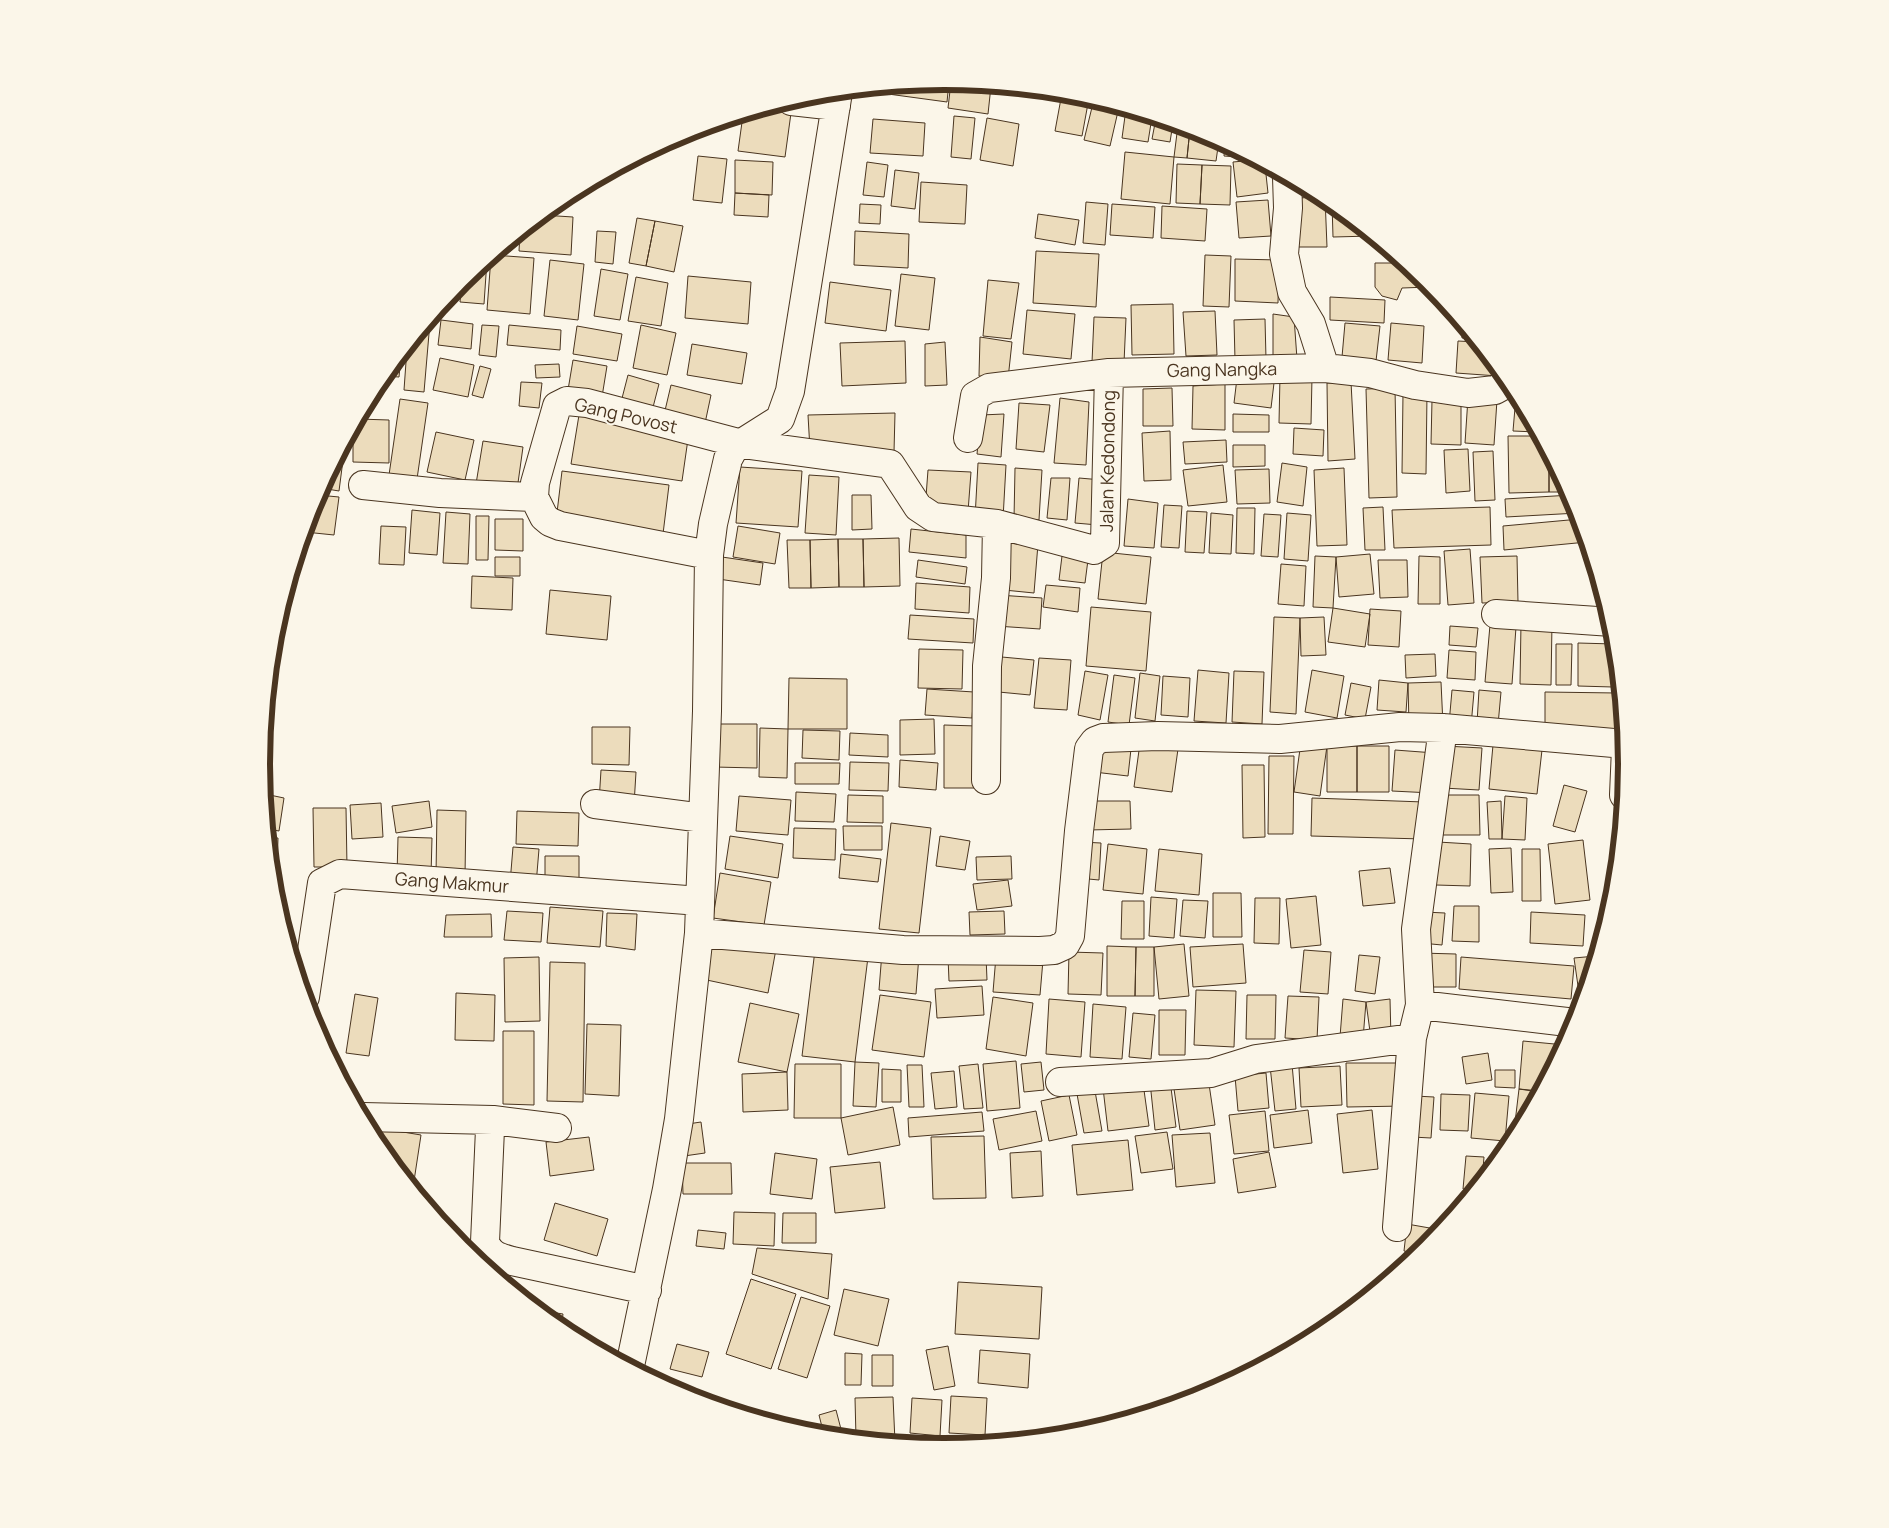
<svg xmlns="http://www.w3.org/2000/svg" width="1889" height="1528" viewBox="0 0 1889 1528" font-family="Manrope,sans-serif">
<rect width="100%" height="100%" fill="#fbf6e9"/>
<path fill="#ecdcbc" stroke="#4a3520" d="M944 81 949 82 947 102 888 94 889 87Z
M951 82 991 86 988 114 948 108Z
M1062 93 1078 94 1089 98 1082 136 1055 131Z
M1094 99 1119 107 1110 146 1084 140Z
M763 109 791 113 785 157 738 151 743 115Z
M1126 109 1152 117 1148 142 1122 138Z
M954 116 975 118 971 159 951 157Z
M987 118 1019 124 1013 166 980 160Z
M1156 118 1173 123 1170 142 1152 139Z
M873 119 925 123 923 156 870 153Z
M1178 125 1190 129 1187 158 1174 157Z
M1190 129 1206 133 1219 140 1216 161 1187 158Z
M1225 143 1252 158 1224 156Z
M1125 152 1174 157 1170 204 1121 199Z
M698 156 727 159 722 203 693 200Z
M735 160 773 162 772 195 735 193Z
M1255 160 1265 165 1268 193 1237 197 1233 162Z
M867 162 888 165 884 197 863 195Z
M1177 164 1202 165 1200 204 1176 203Z
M1202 165 1231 166 1230 205 1200 204Z
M895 170 919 173 915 209 891 206Z
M921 182 967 185 965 224 919 222Z
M735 193 769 195 768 217 734 215Z
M1325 197 1327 247H1297L1296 198Z
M1268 200 1271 236 1239 238 1236 202Z
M1086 202 1108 204 1105 245 1083 243Z
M1332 203 1372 236 1333 237Z
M860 204 881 205 880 224 859 223Z
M1112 204 1155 207 1153 238 1110 235Z
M1162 206 1207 209 1205 241 1161 238Z
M1038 214 1079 220 1075 245 1035 238Z
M542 215 573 217 571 255 519 251 520 233Z
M637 218 655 221 646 266 629 263Z
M655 221 683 226 674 272 646 266Z
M597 231 616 232 613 264 595 262Z
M855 231 909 234 908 268 854 265Z
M513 239 511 251 501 249Z
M1036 251 1099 254 1096 307 1033 303Z
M493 255 534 258 530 314 487 310 491 257Z
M1205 255 1231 256 1229 307 1203 306Z
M1235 259 1279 260 1278 303 1235 301Z
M487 260 484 304 460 302 462 281Z
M550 260 584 264 578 320 544 316Z
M1375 263H1405L1427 281 1430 287 1402 288 1397 300 1382 296 1375 287Z
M601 269 628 274 620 320 594 316Z
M901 274 935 278 929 330 895 326Z
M688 276 751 282 748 324 685 318Z
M636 277 668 283 661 326 628 321Z
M988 280 1019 283 1011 339 983 336Z
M830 282 891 290 886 331 825 323Z
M458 286 456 301 446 300Z
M1330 297 1385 300 1384 323 1330 320Z
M1173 304 1174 354 1132 355 1131 305Z
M1027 310 1075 314 1071 359 1023 354Z
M1215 311 1217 355 1186 356 1183 312Z
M1273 314 1294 317 1297 359 1273 358Z
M1094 317 1126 318 1124 363 1092 362Z
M1265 319 1266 359 1235 360 1234 320Z
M441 320 473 324 471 349 438 345Z
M428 322H430L424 392 404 390 407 348Z
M1345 323 1380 326 1376 361 1342 357Z
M1391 323 1424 326 1422 363 1388 360Z
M1462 324 1474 338H1462Z
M482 325 499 326 496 357 479 355Z
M509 325 561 330 560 350 507 345Z
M641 325 676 333 667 375 633 368Z
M577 326 622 334 617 361 573 354Z
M980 337 1012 342 1008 379 979 376Z
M905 341 906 383 842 386 840 343Z
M1458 341 1477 342 1499 369 1498 376 1456 373Z
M945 342 947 385 925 386V344Z
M692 344 747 353 742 384 687 375Z
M401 356 399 377 384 376Z
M440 358 474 365 468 397 433 390Z
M573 360 607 366 601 403 567 396Z
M559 364 560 377 536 378 535 365Z
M480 366 491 369 483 398 472 395Z
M628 375 659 384 651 415 620 406Z
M1280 376 1312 377 1311 424 1279 423Z
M1237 378 1274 383 1271 408 1234 403Z
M521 382 542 383 539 408 519 406Z
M1351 382 1355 459 1328 461 1327 383Z
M1225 384V430L1192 429 1193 386Z
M671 385 711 395 704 428 663 419Z
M1172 388 1173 426H1143V389Z
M1395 388 1397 497 1369 498 1366 389Z
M1403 393H1427L1426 474 1402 473Z
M1516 396H1518L1536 429V432L1513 431Z
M1060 398 1089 402 1086 465 1054 463Z
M1468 398 1497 400 1494 445 1465 443Z
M400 399 428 403 417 479 389 475Z
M1432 400 1461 401V445L1431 444Z
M1019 403 1050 405 1044 452 1016 449Z
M895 413 894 452 810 450 808 415Z
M1004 414 1001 457 977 454 981 415Z
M1233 414 1269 415V432H1233Z
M579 415 689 432 682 481 571 464Z
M358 419 389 420V463L353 462V429Z
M1294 428 1324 430 1323 456 1293 454Z
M1170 431 1171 480 1144 481 1142 433Z
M436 432 474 440 465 480 427 472Z
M1508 436H1540L1549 453V492L1509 493Z
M1226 440 1227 462 1185 464 1183 442Z
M483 441 523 447 517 490 476 484Z
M1233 445H1265V466L1233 467Z
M1468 449 1470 491 1446 493 1444 450Z
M1493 451 1495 500 1475 501 1473 452Z
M1549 453 1569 492H1549Z
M337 459 343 460 339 491 321 488Z
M978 463 1006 465 1003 519 975 518Z
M1282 463 1307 467 1303 506 1277 502Z
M1223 465 1227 502 1188 506 1183 470Z
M740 467 802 471 798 527 736 523Z
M1015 468 1042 470 1039 520 1014 519Z
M1344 468 1347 545 1317 546 1314 470Z
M1269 469 1270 503 1237 504 1235 470Z
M928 470 971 472 968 512 925 510Z
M562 471 669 485 663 534 556 521Z
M809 475 839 477 836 535 805 533Z
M1051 478H1070L1067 520 1047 518Z
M1079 478 1102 480 1098 525 1075 523Z
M318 495 339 497 334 535 305 532 314 502Z
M852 495H871L872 529 852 530Z
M1571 495 1578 513 1506 517 1505 499Z
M1128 499 1158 503 1154 548 1124 546Z
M1164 505 1182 506 1179 548 1161 547Z
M1383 507 1385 550H1365L1363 508Z
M1490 507 1491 545 1394 548 1392 510Z
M1237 508H1255L1254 554 1236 553Z
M412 510 440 513 437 555 409 553Z
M1187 511 1207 512 1204 553 1185 552Z
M446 512 470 514 468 564 443 563Z
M1211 513 1233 515 1231 554 1209 553Z
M1287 513 1311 515 1308 561 1284 559Z
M1264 514 1281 515 1278 557 1261 556Z
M476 516H489L488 560H476Z
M495 519H523V551L495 550Z
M1580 519 1587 542 1504 550 1503 526Z
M381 526 406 527 404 565 379 564Z
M738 526 780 533 775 564 733 557Z
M911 529 966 535V558L909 552Z
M899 538 900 586 864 587 863 539Z
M838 539H863L864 587H839Z
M838 539 839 587 811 588 810 540Z
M787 540H810L811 588H789Z
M1008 542 1038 544 1034 593 1004 590Z
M1063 548 1089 552 1085 583 1059 580Z
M1470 549 1474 603 1448 605 1444 551Z
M1103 552 1151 557 1146 604 1098 599Z
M1370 554 1374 594 1339 597 1336 557Z
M1315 556 1336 557 1333 608 1313 607Z
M1419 556 1440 557V604H1418Z
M1517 556 1518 602 1482 603 1480 557Z
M495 557H520V576H495Z
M722 557 763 563 760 585 718 579Z
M918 560 967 567 965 584 916 577Z
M1378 560H1407L1408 597 1380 598Z
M1281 564 1306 566 1304 606 1278 604Z
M472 576 513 578 512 610 471 608Z
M916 583 970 587 969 613 915 609Z
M1046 585 1080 588 1078 612 1043 607Z
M550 590 611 596 607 640 546 634Z
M998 595 1042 598 1040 629 996 626Z
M1091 607 1151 612 1146 671 1086 666Z
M1333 608 1370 614 1365 647 1328 642Z
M1370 609 1401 611 1399 647 1368 645Z
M910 615 974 619 973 643 908 639Z
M1274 617 1300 618 1296 714 1270 712Z
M1324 617 1326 655 1301 656 1300 618Z
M1521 623H1552L1551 685 1520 684Z
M1490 625 1516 627 1512 684 1485 682Z
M1450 626 1478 628 1476 647 1449 645Z
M1578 643 1614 644 1613 687 1578 686Z
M1556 644H1572L1571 685H1556Z
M919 649 963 650 962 689 918 688Z
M1449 650 1476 652 1475 680 1447 678Z
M1435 654 1436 676 1406 678 1405 655Z
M991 656 1034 660 1030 695 988 691Z
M1039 658 1071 660 1067 710 1034 708Z
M1198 670 1229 673 1226 723 1194 721Z
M1312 670 1344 676 1337 718 1305 712Z
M1085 671 1108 675 1100 720 1078 715Z
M1234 671 1264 672 1262 724 1232 722Z
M1140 673 1160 676 1155 721 1135 718Z
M1114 675 1135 678 1129 725 1108 722Z
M1163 676 1190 678 1188 717 1161 715Z
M789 678 847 679V729H788Z
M1379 680 1408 683 1406 712 1377 710Z
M1441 682 1443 725 1409 726 1408 683Z
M1351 683 1371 687 1365 719 1345 715Z
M927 689 974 692 972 718 925 715Z
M1452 690 1474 692 1471 726 1449 724Z
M1479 690 1501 692 1498 725 1477 723Z
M1545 692 1617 693V735H1545Z
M934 719 935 754 900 755V720Z
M715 724H757V768L714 767Z
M944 725 977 726 976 788H944Z
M592 727H630L629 765 592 764Z
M760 728 788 729 787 778 759 777Z
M803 730 840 731 839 760 802 758Z
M850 733 888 735V757L849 755Z
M1301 742 1327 746 1320 796 1294 792Z
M1140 743 1178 749 1172 792 1134 787Z
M1097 745 1131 749 1128 776 1094 772Z
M1493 745 1542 750 1537 794 1489 789Z
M1327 746H1357V792H1327Z
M1357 746H1389V792H1357Z
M1445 746 1482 748 1479 790 1443 788Z
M1395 750 1435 753 1432 793 1392 791Z
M1269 756H1294L1293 834H1268Z
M900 760 938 763 936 790 899 787Z
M850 762 889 763 888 791 849 790Z
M795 763H840L839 784H795Z
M1242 765H1264L1265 837 1243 838Z
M601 770 636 772 634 805 599 802Z
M1564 785 1587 791 1575 832 1553 826Z
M796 792 836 794 834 822 795 821Z
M265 794 284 798 279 831 268 829Z
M848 795 883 796V823L847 822Z
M1435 795H1479L1480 835H1436Z
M739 796 791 800 788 835 736 831Z
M1505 796 1527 798 1525 840 1502 839Z
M1312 798 1424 802 1423 839 1311 836Z
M429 801 432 827 396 833 392 806Z
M1087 801H1130L1131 829 1088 830Z
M1501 801 1502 839H1489L1487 802Z
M381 803 383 837 352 839 350 805Z
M313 808H346L347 867H314Z
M437 810 466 811 465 876 436 875Z
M517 811 579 813 578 846 516 844Z
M891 823 931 828 919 933 879 929Z
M843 826H882V850H844Z
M794 828 836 829 835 860 793 858Z
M730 836 783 844 778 878 725 869Z
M940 836 970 841 965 870 936 866Z
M398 837 432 838 431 876 397 875Z
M269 838H278L277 871H272Z
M1583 840 1590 900 1555 904 1548 844Z
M1081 842 1101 843 1099 880 1078 878Z
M1438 842 1471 844 1470 886 1436 885Z
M1108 844 1147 849 1143 894 1103 890Z
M513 847 539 849 536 885 510 883Z
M1511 848 1513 892 1491 893 1489 849Z
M1159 849 1202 854 1199 895 1155 891Z
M1522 849H1540L1541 901H1522Z
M841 854 881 859 878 882 839 878Z
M545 856H579V888L545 887Z
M1011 856 1012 879 977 880 976 857Z
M1390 868 1395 903 1363 906 1359 871Z
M720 873 771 882 764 925 713 918Z
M1008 880 1012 906 977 910 973 884Z
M1213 893H1241L1242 937H1213Z
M1316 896 1321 945 1291 948 1286 899Z
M1151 897 1177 899 1174 938 1149 936Z
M1255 898H1280L1279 944 1254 943Z
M1183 900 1208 901 1205 938 1180 936Z
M1122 901H1144V939H1121Z
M1454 906H1479V942L1452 941Z
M550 907 603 911 600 947 547 943Z
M507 911 543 913 541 942 504 940Z
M1004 911 1005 934 970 935 969 912Z
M1424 912 1445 913 1442 945 1421 943Z
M1531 912 1585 915 1583 946 1530 943Z
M607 913 637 914 635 950 606 946Z
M491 914 492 937H444L446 915Z
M710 936 776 949 768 993 702 979Z
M1184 944 1189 996 1159 999 1154 947Z
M1243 944 1246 983 1193 987 1190 947Z
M1107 946 1136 947 1135 996H1107Z
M1136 947H1154V996H1135Z
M815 950 868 957 855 1062 802 1056Z
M1304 950 1331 952 1328 994 1300 992Z
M882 952 919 955 916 994 879 990Z
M1069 952 1103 953 1101 995 1068 994Z
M1420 953 1456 954V987H1420Z
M1359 955 1380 957 1375 994 1355 991Z
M986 956 987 980 949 981 948 957Z
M996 956 1043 960 1040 995 993 992Z
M1596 956 1585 992 1579 993 1574 958Z
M539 957 540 1021 505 1022 504 958Z
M1461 957 1574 966 1571 999 1459 989Z
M550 962 585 963 583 1102 547 1101Z
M982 986 984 1015 937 1018 935 989Z
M1196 990 1236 991 1234 1047 1194 1045Z
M456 993 495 995 494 1041 455 1040Z
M355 994 378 998 369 1056 346 1053Z
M880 995 931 1002 924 1057 872 1050Z
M1247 995H1276L1275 1039H1246Z
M1288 996 1319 997 1317 1040 1285 1038Z
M993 997 1033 1003 1026 1056 986 1049Z
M1049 999 1085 1002 1081 1057 1046 1054Z
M1343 999 1366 1002 1363 1039 1340 1037Z
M1390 999 1391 1038 1371 1039 1366 1002Z
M750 1003 799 1014 787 1072 738 1062Z
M1093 1004 1126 1007 1122 1059 1090 1057Z
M1159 1010H1186L1185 1055H1159Z
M1133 1013 1155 1015 1151 1059 1129 1057Z
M587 1024 621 1025 619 1096 585 1094Z
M503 1031H534V1105L503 1104Z
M1523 1041 1565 1045 1540 1091 1519 1089Z
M1488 1053 1492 1080 1466 1084 1462 1057Z
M1016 1061 1020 1108 987 1111 983 1064Z
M855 1062 879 1063 876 1107 853 1106Z
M1041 1062 1044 1090 1024 1092 1021 1064Z
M1346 1063H1404L1405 1106 1347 1107Z
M795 1064H841V1118H794Z
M978 1064 983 1108 964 1109 959 1066Z
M1292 1064 1296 1109 1275 1111 1270 1066Z
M907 1065H922L924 1107H909Z
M1340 1066 1342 1105 1301 1107 1299 1068Z
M882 1069 901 1070V1102H882Z
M1495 1070H1515V1088L1495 1087Z
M954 1071 957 1107 935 1109 931 1073Z
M787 1072 788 1110 743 1112 742 1074Z
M1266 1073 1269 1108 1238 1111 1235 1076Z
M1170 1080 1176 1127 1155 1130 1150 1082Z
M1143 1083 1149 1126 1108 1131 1103 1088Z
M1209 1084 1215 1125 1180 1130 1174 1089Z
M1519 1089 1539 1092 1519 1131H1514Z
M1095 1091 1102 1131 1084 1133 1077 1094Z
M1475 1093 1509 1096 1505 1141 1471 1138Z
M1441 1094 1470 1095 1468 1131 1440 1130Z
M1069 1095 1077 1135 1049 1141 1041 1101Z
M1415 1096 1434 1097 1431 1138 1412 1137Z
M893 1107 900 1145 848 1155 841 1118Z
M1308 1110 1312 1143 1274 1148 1270 1115Z
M1372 1110 1378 1169 1343 1173 1337 1114Z
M1036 1111 1042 1141 999 1150 993 1119Z
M1265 1111 1269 1151 1234 1154 1229 1115Z
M982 1112 984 1131 909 1137 908 1118Z
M701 1122 705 1153 684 1156 681 1125Z
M379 1128 421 1135 414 1181 407 1180 377 1143Z
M1167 1132 1173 1169 1141 1173 1135 1136Z
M1210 1133 1215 1183 1176 1187 1172 1135Z
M984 1136 986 1198 933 1199 931 1137Z
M589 1137 594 1170 550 1176 546 1142Z
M1128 1140 1133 1190 1077 1195 1072 1145Z
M1041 1151 1043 1196 1012 1198 1010 1153Z
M1269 1152 1276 1187 1238 1193 1233 1159Z
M775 1153 817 1159 812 1199 770 1194Z
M1466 1156 1484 1157 1482 1180 1474 1190 1463 1189Z
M880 1162 885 1208 835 1213 830 1167Z
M682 1163H731L732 1194H683Z
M555 1203 608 1219 597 1256 544 1240Z
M734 1212 775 1213 774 1246 733 1244Z
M783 1213H816V1243H782Z
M1407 1224 1441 1230 1427 1247 1419 1254 1404 1251Z
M698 1230 726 1233 724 1249 696 1246Z
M757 1248 832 1254 828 1299 752 1274Z
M751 1279 796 1294 771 1369 726 1354Z
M958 1282 1042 1287 1039 1339 955 1334Z
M844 1289 889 1299 878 1346 834 1335Z
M801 1297 830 1306 807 1378 778 1369Z
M538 1310 563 1314 561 1328Z
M677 1344 709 1352 702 1377 670 1369Z
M948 1346 955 1386 934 1390 926 1350Z
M980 1350 1030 1354 1028 1388 978 1383Z
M845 1353 862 1354 861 1385H845Z
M872 1355H893V1386H872Z
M951 1396 987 1398 985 1435 949 1433Z
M893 1397 895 1442 856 1438 855 1398Z
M912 1398 942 1400 940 1436 910 1433Z
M836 1410 842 1433 831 1436 824 1435 819 1415Z"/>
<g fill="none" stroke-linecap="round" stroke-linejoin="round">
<defs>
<path id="street" d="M791 101 836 106
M1287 177 1288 208 1284 254 1292 292 1311 324 1325 368
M968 438 975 396 989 388 1109 373 1325 368 1370 373 1415 385 1468 393 1495 390 1506 384 1508 379
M363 485 440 493 534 497
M709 555 560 526 550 522 544 517 534 497 535 483 557 406 567 401 587 403 742 444 890 464 918 507 933 517 997 524 1094 550 1105 543 1109 373
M1496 614 1612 622
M986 780 987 666 996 578 997 524
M1624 795 1626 748
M595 804 703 818
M699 933 903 950 1040 951 1054 950 1065 945 1070 936 1079 831 1089 749 1095 741 1103 738 1158 736 1280 739 1400 727 1443 728 1625 744
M305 997 322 883 340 874 700 901
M1420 1005 1576 1023
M1060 1082 1211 1073 1256 1059 1412 1038
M363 1117 493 1120 490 1129 485 1242C490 1255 498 1257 512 1261L647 1290
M493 1120 557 1128
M1397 1227 1412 1038 1420 1005 1416 929 1443 728
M630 1366 667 1189 679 1119 699 933 707 711 709 555 713 524 728 459 734 448 780 419 790 391 838 92"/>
</defs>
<use href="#street" stroke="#4a3520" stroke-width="30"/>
<use href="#street" stroke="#fbf6e9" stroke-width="28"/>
</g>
<g text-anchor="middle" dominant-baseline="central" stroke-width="4" stroke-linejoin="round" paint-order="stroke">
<g font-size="18" fill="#4a3520" stroke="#fbf6e9">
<text transform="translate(1222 369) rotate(-1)">Gang Nangka</text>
<text transform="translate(626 415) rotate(13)">Gang Povost</text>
<text transform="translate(1107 461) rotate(-89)">Jalan Kedondong</text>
<text transform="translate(452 882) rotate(4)">Gang Makmur</text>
</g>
</g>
<path d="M0 0H1889V1528H0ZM270 764a674 674 0 1 1 1348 0a674 674 0 1 1-1348 0Z" fill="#fbf6e9" fill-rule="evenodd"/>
<path fill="none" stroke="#4a3520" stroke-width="6" d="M270 764a674 674 0 1 1 1348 0a674 674 0 1 1-1348 0Z"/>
</svg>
